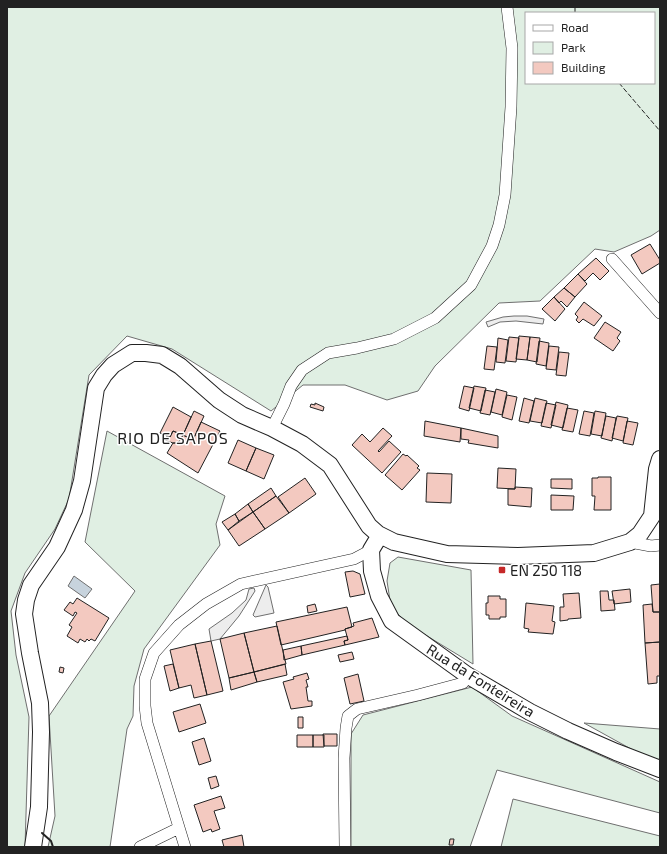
<svg xmlns="http://www.w3.org/2000/svg" width="667" height="854" viewBox="0 0 667 854" font-family="'Exo 2',sans-serif">
<rect width="100%" height="100%" fill="#fff"/>
<path fill="#e0efe3" stroke="#6f6f6f" fill-rule="evenodd" d="M7 7H660V230L651 236 614 252 595 249 540 301 499 303 435 366 418 391 387 400 345 385H303L271 411 172 349 127 336 89 375 69 499 55 529 25 573 11 611 16 655 29 717 25 847H7ZM526 13H654V83H526Z
M107 431 225 496 216 524 220 545 144 649 134 686 133 716 127 729 110 847H48L55 816 49 716 135 591 85 542Z
M398 557 471 570 473 664 409 625 391 607 387 581 390 563Z
M472 687 512 716 660 782V813L497 770 470 847H351V734L363 715Z
M584 723 660 729V765Z
M513 799 660 836V847H501Z"/>
<path fill="#ededed" stroke="#6f6f6f" d="M514 316H527L544 319 543 324 516 321 500 322 488 327 486 322 503 317Z
M266 585 268 587 274 613 255 617 253 615Z
M254 588 255 591 239 616 220 639 211 641 209 629 232 613 246 600 249 589Z"/>
<path fill="#c7d3dd" stroke="#6f6f6f" d="M74 576 92 589 85 598 68 586Z"/>
<path fill="#f3c9c0" stroke="#222" d="M650 244 660 260V263L642 274 631 255Z
M596 258 609 271 600 280 593 273 585 281 578 274Z
M578 274 587 284 575 297 564 288Z
M564 288 575 297 567 307 561 301 559 303 554 297Z
M554 297 565 309 555 321 542 309Z
M584 302 602 316 594 326 583 319 579 323 576 320 578 317 575 314Z
M605 322 621 332 617 338 620 341 613 351 594 338Z
M519 336 530 337 527 360 516 359Z
M509 337 519 338 516 362 506 361Z
M530 337 540 338 537 362 527 360Z
M498 338 508 340 505 363 496 362Z
M539 341 549 343 546 366 536 364Z
M487 346 497 347 494 370 484 369Z
M549 346 559 347 556 370 546 369Z
M559 352 569 353 566 376 556 375Z
M464 386 474 388 469 411 459 408Z
M474 386 486 388 481 411 469 408Z
M496 389 507 392 502 415 491 412Z
M485 390 495 392 490 415 480 413Z
M507 395 517 397 512 420 502 417Z
M524 398 534 401 529 423 519 421Z
M535 398 547 401 542 423 530 421Z
M556 402 568 405 563 428 551 425Z
M315 403 324 407 323 411 310 407 311 404 315 405Z
M546 403 556 405 551 428 541 426Z
M173 407 191 417 183 435 173 431 170 437 160 433Z
M567 408 578 410 573 432 562 430Z
M194 411 204 416 193 440 183 435Z
M584 411 594 413 590 436 579 434Z
M595 411 606 413 602 436 591 434Z
M606 416 616 418 612 441 601 438Z
M617 416 628 418 623 441 612 438Z
M425 421 461 428 460 442 424 436Z
M627 421 638 423 633 445 623 443Z
M201 422 220 431 198 473 167 453 173 443H178L183 435 193 440Z
M383 428 392 436 378 451 379 452 389 441 401 452 382 473 352 445 362 434 370 442Z
M461 428 498 436V448L468 443 469 440 461 439Z
M173 431 183 435 178 443H173L165 440 167 436 170 437Z
M238 440 256 448 246 471 228 463Z
M256 448 274 455 264 479 246 471Z
M403 454 406 456 407 455 419 466 417 468 420 470 402 490 385 475Z
M498 468 516 469 515 489 497 488Z
M427 473 452 474 451 503 426 502Z
M598 477H611V510H594L595 496H592V478H598Z
M305 478 316 494 289 513 278 497Z
M551 479H572V489L551 488Z
M515 487 532 488 531 507 508 505V489H515Z
M271 488 276 496 253 512 248 504Z
M551 495 574 496 573 510H551Z
M276 496 289 513 265 529 253 512Z
M248 504 253 512 239 521 235 514Z
M253 512 265 529 239 546 228 530Z
M235 514 239 521 228 530 222 522Z
M353 571 360 574 365 594 350 597 345 572Z
M660 584V612H653L651 585Z
M630 589 631 602 614 604 612 591Z
M600 591H608L609 600H614L615 610 601 611Z
M579 593 581 618 568 619V620L560 621V607H564L563 594Z
M488 596H500V599H506V617H500V619H489V615H486V603H488Z
M77 598 109 618 95 641 91 639 89 641 87 639 85 642 80 639 78 643 67 636 72 627 69 625 77 613 75 612 73 616 64 610 70 602 73 604Z
M526 603 554 606 552 621 555 622 553 634 528 632 529 629 524 628Z
M315 604 317 611 308 613 307 606Z
M652 604 653 612H660V642L645 643 643 605Z
M347 607 352 627 345 629V630L281 645 276 622Z
M372 618 379 637 345 645 344 641 348 640 345 629 354 626 353 623Z
M277 626 286 664 254 672 244 633Z
M244 633 254 672 229 678 220 639Z
M347 636 348 640 344 641 345 645 302 655 301 646Z
M211 641 223 691 207 695 195 644Z
M660 642V676H657V683L648 684 645 643Z
M195 644 207 695 194 698 191 685 179 688 170 650Z
M301 646 302 655 284 660 283 650Z
M352 652 354 659 340 662 338 655Z
M173 664 179 688 170 691 164 666Z
M285 664 287 675 257 682 254 672Z
M60 667 64 668 63 673 59 672Z
M254 672 257 682 231 690 229 678Z
M307 673 309 679 306 680 308 687H306L308 701H312V706L291 709 283 682 294 679 293 677Z
M358 674 364 701 350 704 344 678Z
M200 704 206 723 179 732 173 712Z
M298 717H303V728H298Z
M323 734H337V746H324Z
M297 735H313V747H297Z
M313 735H324V747H313Z
M204 738 211 761 199 765 192 742Z
M216 776 219 786 211 789 208 778Z
M221 796 225 808 214 811 220 829 212 832 211 829 203 832 194 805Z
M242 835 244 847H224L222 840Z
M450 839H454L453 845H449Z"/>
<g fill="none" stroke-linecap="round" stroke-linejoin="round">
<defs>
<path id="street" d="M612 259 660 313
M272 428 284 404 291 386 302 370 328 353 357 348 394 339 435 318 471 285 492 246 499 225 505 195 511 107 512 48 507 7
M630 542 651 546 660 545
M140 847 179 828
M185 847 147 723 145 706V679L154 653 179 625 206 604 241 584 354 559 371 550
M345 847 344 758 346 728 348 716 357 709 418 695 463 683 467 675"/>
<path id="secondary" d="M380 535 371 550 372 571 379 596 392 621 467 675 530 712 568 731 616 752 660 769
M33 847 39 807 41 732 40 703 30 653 24 614 26 600 31 585 57 547 74 510 82 481 96 388 104 375 113 365 132 353H146L162 355 180 366 219 400 242 415 272 428 302 444 330 465 369 526 378 534 394 542 447 554 518 556 594 553 630 542 640 534 652 516 657 469 660 459"/>
</defs>
<use href="#street" stroke="#222" stroke-width="12"/>
<use href="#secondary" stroke="#222" stroke-width="18"/>
<use href="#street" stroke="#fff" stroke-width="11"/>
<use href="#secondary" stroke="#fff" stroke-width="16"/>
<path stroke="#222" stroke-width="1" stroke-dasharray="5 2" stroke-linecap="butt" d="M575 7V13
M619 83 660 131"/>
<path stroke="#222" stroke-width="2" d="M42 833 51 841 53 847"/>
</g>
<rect fill="#c62828" stroke="#fff" stroke-width="1.5" x="498" y="566" width="8" height="8" rx="2"/>
<g text-anchor="middle" dominant-baseline="central" stroke-width="3" stroke-linejoin="round" paint-order="stroke">
<g font-size="15" fill="#222" stroke="#fff" text-anchor="start">
<text x="510" y="570">EN 250 118</text>
</g>
<g font-size="15" fill="#222" stroke="#fff">
<text transform="translate(481 680) rotate(32)">Rua da Fonteireira</text>
</g>
<g font-size="16" letter-spacing="1" fill="#222" stroke="#fff">
<text x="173" y="437">RIO DE SAPOS</text>
</g>
</g>
<rect width="667" height="854" fill="none" stroke="#222222" stroke-width="16"/>
<rect x="525" y="12" width="130" height="72" fill="#ffffff" stroke="#a7a7a7"/>
<rect x="533" y="25" width="20" height="6" fill="#ffffff" stroke="#a7a7a7"/>
<text x="561" y="32" font-size="12" fill="#222222">Road</text>
<rect x="533" y="42" width="20" height="12" fill="#e0efe3" stroke="#a7a7a7"/>
<text x="561" y="52" font-size="12" fill="#222222">Park</text>
<rect x="533" y="62" width="20" height="12" fill="#f3c9c0" stroke="#a7a7a7"/>
<text x="561" y="72" font-size="12" fill="#222222">Building</text>
</svg>
